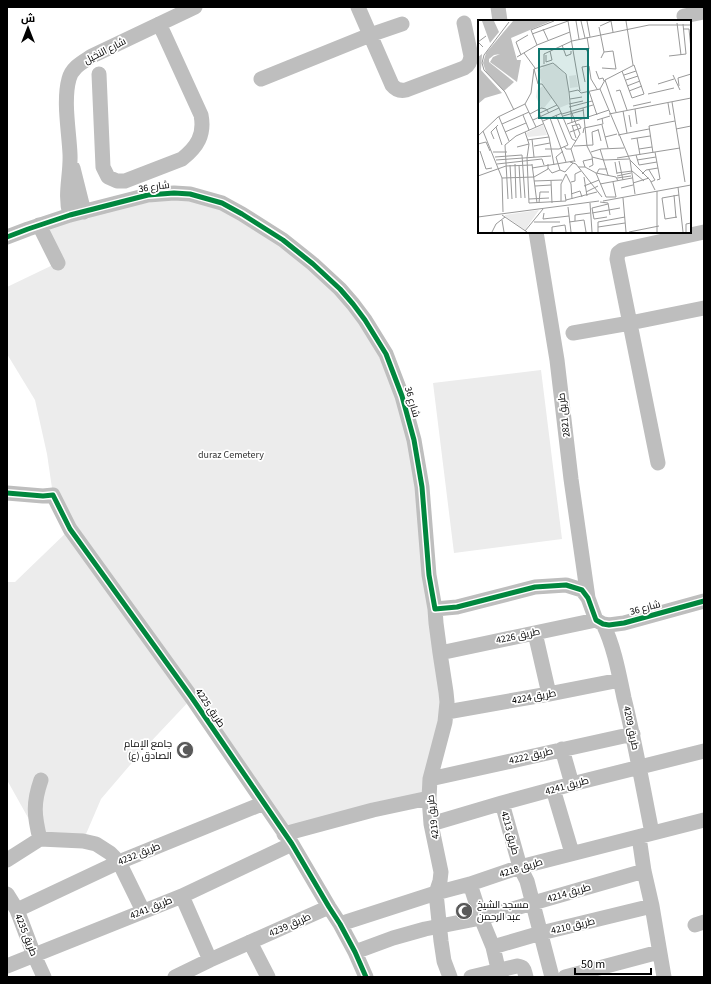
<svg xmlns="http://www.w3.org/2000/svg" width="711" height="984" viewBox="0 0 711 984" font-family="'Source Sans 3',Cairo,sans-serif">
<rect width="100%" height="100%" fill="#fff"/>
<path fill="#ececec" d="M190 194 242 214 340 289 402 396 447 712 429 798 284 834 192 698 142 751 101 799 83 841 40 839 7 780V582H15L70 529 53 495 47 454 35 400 7 354V287L57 263 39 225Z
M541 370 562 539 454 553 433 383Z"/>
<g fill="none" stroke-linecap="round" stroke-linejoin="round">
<path stroke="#bebebe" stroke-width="15" d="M358 7 392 85C396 90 401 91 406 90L464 68C469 65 470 62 471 56L464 23
M498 7 500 21
M684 16 704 12
M99 74 103 167 108 177 117 181H125L182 159C197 147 205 135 201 115L164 34 159 24
M261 79 370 35 402 24
M73 168 84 212
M70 215C64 194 71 175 70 154 69 131 63 101 69 79 72 67 83 62 92 56L195 7
M39 225 58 263
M536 232 557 360 571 479 588 598
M7 237 28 229 70 215 148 195 174 193 190 194 222 203 242 214 283 240 313 264 340 289 353 304 365 320 386 354 402 396 414 440 422 487 429 575 435 609 457 607 535 587 566 585 582 590 588 598 596 620 603 624 609 625 624 623 704 601
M573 333 630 323 704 308
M658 463 617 259 618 253 622 250 704 232
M7 493 43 496 53 495 70 529 192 698 292 844 329 907 340 924 355 952 366 977
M435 609 436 623 440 653 446 692 447 702 445 722 430 779 429 798 431 824 441 872 440 881 436 893 441 941 444 961 450 977
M603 624C614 646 619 674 624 698 635 742 643 788 652 833
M535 633 549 694
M440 653 596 620
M447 712 549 694 620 680
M562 749 572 784
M430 779 633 734
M553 789 572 853
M502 803 520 867 527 881 552 977
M431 824 502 803 572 784 704 751
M284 834 373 810 429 798
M639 837 644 871 652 906 664 977
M40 839C34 815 33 803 41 780
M7 860 40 839 83 841 96 844 110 853 119 862 143 911
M470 884 481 918 493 947 500 977
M7 894 17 910 34 955 44 977
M182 896 210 960
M17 910 119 862 264 803
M340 924 436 893 470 884 520 867 704 820
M695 925 704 922
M250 942 268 977
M493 947 541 933 652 906
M355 952 393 938 425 929 481 918 644 871
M7 966 182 896 292 844
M175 977 210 960 329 907
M471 977 517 966C525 967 524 970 526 977
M565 977 659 952"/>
<defs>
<path id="cycleway" d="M7 237 28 229 70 215 148 195 174 193 190 194 222 203 242 214 283 240 313 264 340 289 353 304 365 320 386 354 402 396 414 440 422 487 429 575 435 609 457 607 535 587 566 585 582 590 588 598 596 620 603 624 609 625 624 623 704 601
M7 493 43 496 53 495 70 529 192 698 292 844 329 907 340 924 355 952 366 977"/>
</defs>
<use href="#cycleway" stroke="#fff" stroke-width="8"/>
<use href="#cycleway" stroke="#00873e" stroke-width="5"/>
</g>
<defs>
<symbol id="mosque-disc" viewBox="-11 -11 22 22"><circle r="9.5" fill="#595959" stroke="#fff"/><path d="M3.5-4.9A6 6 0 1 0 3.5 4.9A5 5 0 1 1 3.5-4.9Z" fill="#fff"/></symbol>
</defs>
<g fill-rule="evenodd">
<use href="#mosque-disc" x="175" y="740" width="20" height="20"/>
<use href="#mosque-disc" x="454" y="901" width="20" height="20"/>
</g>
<g text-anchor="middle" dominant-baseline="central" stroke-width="3.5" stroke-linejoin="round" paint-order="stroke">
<g font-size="10" fill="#000" stroke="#fff">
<text transform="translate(105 51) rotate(-27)">شارع النخيل</text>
<text transform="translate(154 187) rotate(-8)">شارع 36</text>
<text transform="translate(412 402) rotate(74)">شارع 36</text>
<text transform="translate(564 415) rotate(-97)">طريق 2821</text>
<text transform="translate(645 608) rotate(-15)">شارع 36</text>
<text transform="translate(518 636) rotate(-12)">طريق 4226</text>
<text transform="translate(534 697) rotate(-10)">طريق 4224</text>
<text transform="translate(210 708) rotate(56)">طريق 4225</text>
<text transform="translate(631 728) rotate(78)">طريق 4209</text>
<text transform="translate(531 756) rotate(-13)">طريق 4222</text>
<text transform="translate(567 786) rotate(-15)">طريق 4241</text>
<text transform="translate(433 817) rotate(-97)">طريق 4219</text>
<text transform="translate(510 833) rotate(75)">طريق 4213</text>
<text transform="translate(139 854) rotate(-22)">طريق 4232</text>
<text transform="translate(521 868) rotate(-17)">طريق 4218</text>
<text transform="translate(569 893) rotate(-16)">طريق 4214</text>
<text transform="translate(151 908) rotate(-22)">طريق 4241</text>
<text transform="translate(290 925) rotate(-24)">طريق 4239</text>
<text transform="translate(573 926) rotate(-13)">طريق 4210</text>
<text transform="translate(26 935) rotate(68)">طريق 4235</text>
</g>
<g font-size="10" fill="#333" stroke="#fff">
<text x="231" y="455">duraz Cemetery</text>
</g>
<g font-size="10" fill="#000" stroke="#fff" text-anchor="end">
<text x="172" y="744">جامع الإمام<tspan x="172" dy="12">الصادق (ع)</tspan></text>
<text x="477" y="905" text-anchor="start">مسجد الشيخ<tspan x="477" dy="12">عبد الرحمن</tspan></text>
</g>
</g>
<g transform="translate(478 20)">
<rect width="213" height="213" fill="#fff"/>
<path d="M78 44 89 57 91 84 81 88 74 78 66 88H63L58 77 59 70 65 66 59 50 65 48 63 45ZM98 55 100 67 92 68 91 56ZM65 105 69 115 50 117 48 113ZM61 190 47 210 27 196V195Z" fill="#ececec"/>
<path d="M4 1H16L21 12 12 23ZM35 1H73L33 18 39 40H43L39 62 12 42 15 37 22 34 16 35 11 39V42L36 62 26 71 8 52 5 43 8 33ZM4 34 3 50 24 73 7 78 0 84V37Z" fill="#bfbfbf"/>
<path fill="none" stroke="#999" stroke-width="1" d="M90 1 102 71M98 1 101 19M103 1 107 18M109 1 112 17M148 1 155 45M31 2 6 35 4 43 6 50 27 72 36 90M199 3 203 35M122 6 133 1 135 12M121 7 126 32 123 38M65 9 70 20M205 9H211L213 29M54 14 90 1M59 25 53 10 76 1M84 25 88 36 93 34V31M5 27 0 22 8 16M108 31 111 29 109 17M46 33 57 48M43 35 38 22 50 15M68 35V42L74 40 72 31M191 36 208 34 205 4M39 37 59 25 92 12M66 44V34L94 21 171 5H213M124 48 138 49 135 31 126 32M56 49 60 64H64L81 88 94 119 98 121M118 51 121 59 125 58 126 61M144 51 154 78 166 74M146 55 158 51M195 55 202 70M127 60 138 92M148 60 160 56M107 62 104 47 111 46 113 59 119 69M180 64 196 59M149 66 162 61M201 66 200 58 213 54M122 69 127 60 156 45 166 74M111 71 119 95M138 71 142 70 149 90M151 71 164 66M91 72 94 103M170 74 196 68M92 79 104 77M194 82 207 162M190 83 192 95M47 84 58 107M91 84 105 81M155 86 173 82M91 87 114 81M105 88 109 126 114 136 115 145 111 147M157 89 159 104M60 90 71 117 76 145M145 91 149 113M62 93 79 85M52 94 63 88 68 89 71 93M84 94 115 85M131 94 213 78M45 95 51 110M151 95 153 107M85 96 106 90M21 97 31 121M72 98 88 142M55 100 81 88M119 100 132 96M65 101 84 93M24 104 51 92M89 104 131 90M94 105 98 118M124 105 130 128M18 107 24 125M120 109 123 121M198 109 213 106M5 111 24 158 25 192M27 112 48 103M47 112 51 124 49 138 51 183 88 181 87 174M92 112 103 108 101 104 94 106M105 113 106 108 125 104 124 98M140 115 171 109M0 116 20 97 47 84 53 73 56 49 75 43 88 54 91 72 100 70 103 73 122 69 152 140 172 160 177 170M127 117 139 114M159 118 162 135M16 119 13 112 20 105M54 119 56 137M153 119 172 116M49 120 71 117M0 124 8 122 12 131M27 125 30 179M27 125 38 116 65 104M56 126 72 123M86 126 88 129H93L102 114 93 91M96 126 115 125 114 112 120 110M39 127 51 124M67 129H81L90 125 78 95M93 129 97 142M122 129 130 155M161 129 174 127M2 131 8 149 14 148M85 131 78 137 82 150 87 152M15 132H29M113 132 123 129 146 128M177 132 182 159 179 160M175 133 171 106 197 101M158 135 161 145 179 142M17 137 44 135 47 178M114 137 126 140M139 138 202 128M18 140 73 136M126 140 151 139M152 140 157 174M159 140 178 137M141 141 145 160M92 142 98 144 124 177M137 142 139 154M19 144 64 139 66 145M37 144 38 178M54 144 59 183M32 145 34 179M41 145 43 178M100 147H107L118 153 138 157 140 161M107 147 105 141 114 139M54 148 96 141M70 148 74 153 82 150M171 150 177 160 173 162M87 152 95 143M118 153 128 177H138L135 162M119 153 121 149H129M139 153 154 151 166 161M88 154 93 164 94 179M164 154 168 150 180 148M0 156 28 146 54 145M139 156 153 153M106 157 109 176M24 158 56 157 70 149V144M139 158 153 156M56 161 84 160M73 161 74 183M93 162 97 161V154L103 151M155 163 171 158M122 164 154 158M57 166 73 165M106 166 121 160M200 167 205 212M143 168 155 165M179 171V212M108 172 120 166M93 174 102 171 104 177M196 175 198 198M145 178 148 212M51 179 71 178M88 180 119 172M83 181V164L88 154M125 181 213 165M122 182 130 183 132 195M61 183 62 172H71M112 183 114 212M90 187 93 212M66 193 65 199 91 196M114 193 142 188M24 195 49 212M0 197 121 181M129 197 116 199 114 188 130 184M199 197 187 199 184 178 201 175M24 200 26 212M97 201V195L112 193M56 202H82M91 202 106 200 108 212M120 207 147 203M47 211 65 189M14 212 18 204 27 197M74 212V207L87 205 88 212M120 212V202L147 197M151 212 181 206M208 212V204L213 203"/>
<path fill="#0f766e" fill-opacity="0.15" stroke="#0f766e" stroke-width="2" d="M61 29H110V98H61Z"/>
<rect width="213" height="213" fill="none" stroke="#000" stroke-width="2"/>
</g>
<rect width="711" height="984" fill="none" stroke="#000000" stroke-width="16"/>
<g transform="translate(28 28)" stroke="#ffffff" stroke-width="3" paint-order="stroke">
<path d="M0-3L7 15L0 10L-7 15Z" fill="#000000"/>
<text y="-6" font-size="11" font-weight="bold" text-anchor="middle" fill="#000000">ش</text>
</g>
<path d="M575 968v6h76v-6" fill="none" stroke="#000000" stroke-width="2"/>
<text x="581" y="968" font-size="12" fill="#000000" stroke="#ffffff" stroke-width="3" paint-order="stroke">50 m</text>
</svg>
